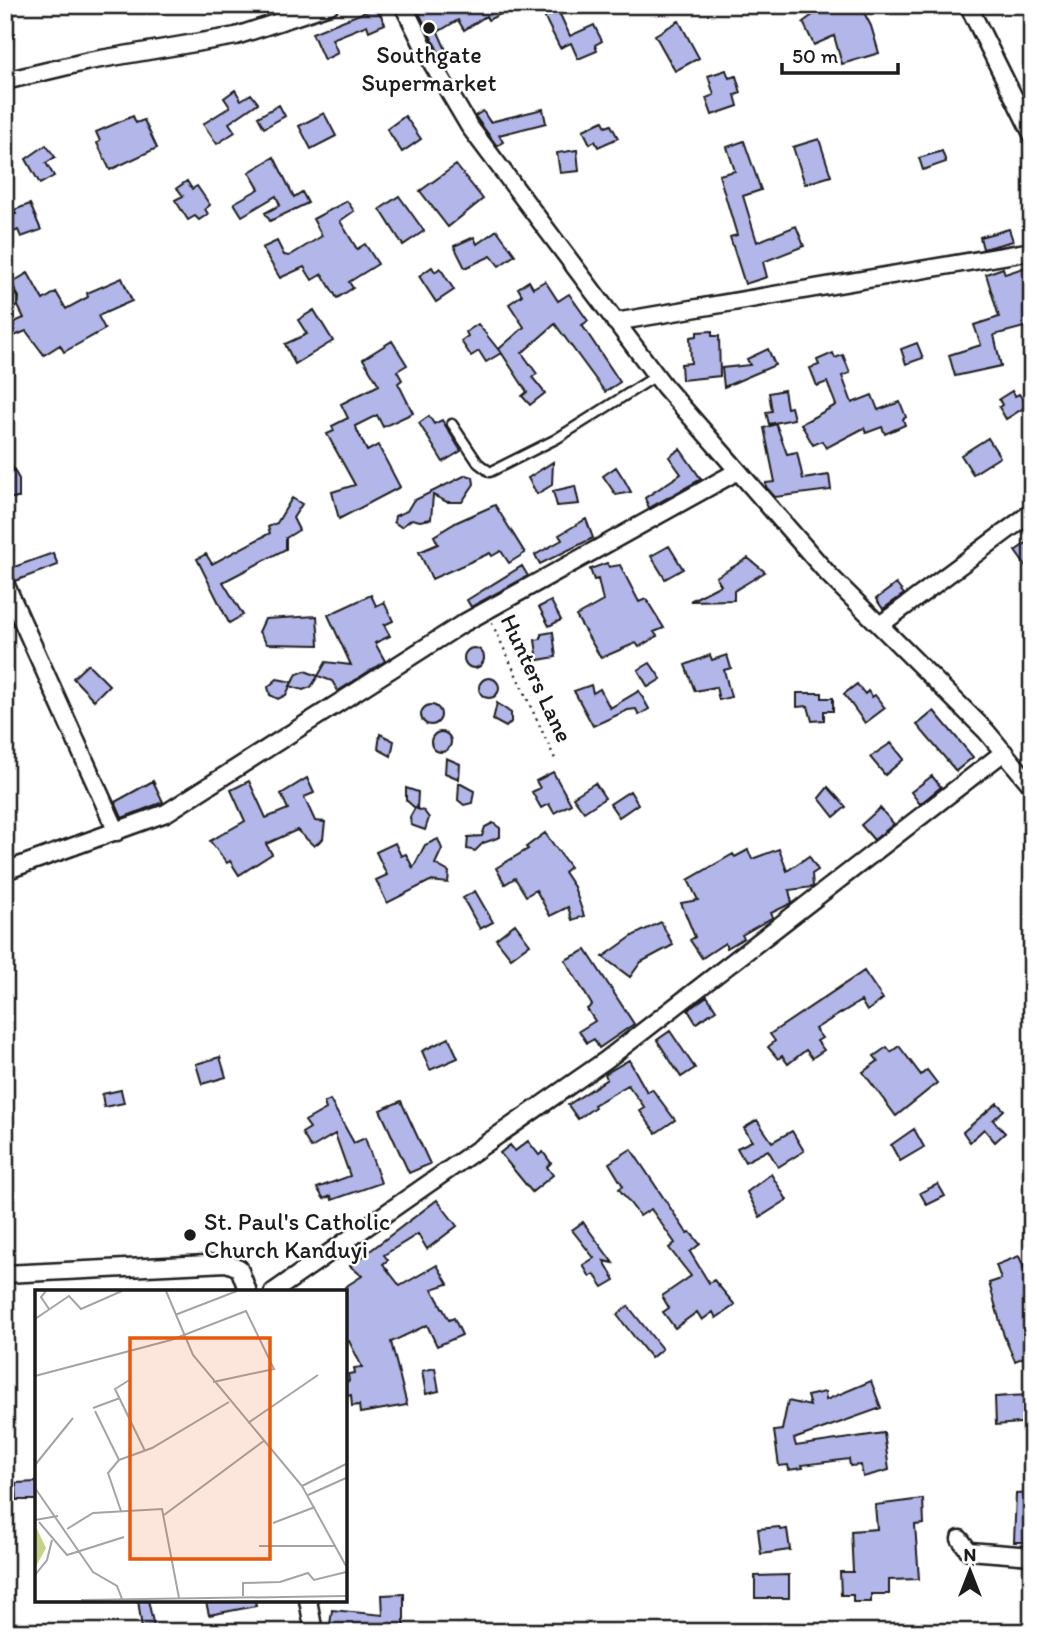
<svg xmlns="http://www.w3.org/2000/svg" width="1037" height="1637" viewBox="0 0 1037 1637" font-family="Itim,sans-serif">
<rect width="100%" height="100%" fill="#fff"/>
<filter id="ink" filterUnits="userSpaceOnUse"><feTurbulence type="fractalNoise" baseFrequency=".0143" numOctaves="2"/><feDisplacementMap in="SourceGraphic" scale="14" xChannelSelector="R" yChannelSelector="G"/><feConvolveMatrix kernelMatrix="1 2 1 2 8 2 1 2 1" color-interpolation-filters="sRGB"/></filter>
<g filter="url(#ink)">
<path fill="#b2b6e8" stroke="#1c1c1c" stroke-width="2" d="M415 5H520L488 20 486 16 464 30 458 20 438 32 446 50 439 53Z
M810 5H860L871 26 879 53 842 64 834 36 814 45 803 22 814 14Z
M377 7 385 24 369 31 367 25 332 39 338 53 324 60 312 33Z
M558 10 570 36 594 25 602 41 595 45 597 51 578 59 571 43 560 48 544 16Z
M679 21 699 58 675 71 655 35Z
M726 70 729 78 736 76 741 93 735 95 738 106 712 115 706 98 714 95 708 76Z
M235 90 241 100 251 94 258 103 229 123 235 132 217 144 203 124 230 107 224 98Z
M279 105 285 116 264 128 258 117Z
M543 109 546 123 499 135 503 142 497 146 475 116 483 111 490 122Z
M324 113 336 136 311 149 299 126Z
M133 116 136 123 144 120 157 148 110 170 97 143 100 141 96 132Z
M405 116 421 139 402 152 387 129Z
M603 121 606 127 611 125 618 138 598 147 595 141 590 144 583 130Z
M819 139 831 176 805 184 793 147Z
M744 141 761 190 743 196 757 242 796 226 804 246 763 262 767 277 745 284 730 237 737 235 719 175 735 171 727 147Z
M46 145 55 157 46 163 54 176 40 184 26 159Z
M577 150 579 171 560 173 557 153Z
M942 151 946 162 923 170 919 158Z
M274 157 294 197 302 192 308 203 270 221 265 213 280 205 276 196 242 216 234 203 259 189 249 172Z
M456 165 483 199 448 227 420 191Z
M187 181 192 189 197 186 210 205 205 209 208 214 199 220 195 216 188 220 175 200 183 196 177 188Z
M399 196 424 231 403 245 380 209Z
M347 201 354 211 340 221 357 249 365 244 378 264 349 282 353 288 337 298 322 274 312 280 304 267 280 278 262 248 277 241 284 255 289 256 322 236 313 219Z
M30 204 41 230 21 237 18 230 9 234 5 218 16 214 14 210Z
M1009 229 1013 241 983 249 980 237Z
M497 230 515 255 499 266 491 256 465 268 454 246 474 237 477 244Z
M1032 265V325L994 335 1001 366 955 376 949 355 981 345 974 325 999 317 986 274 1003 268 1005 274Z
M432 267 435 272 440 268 454 290 436 302 419 276Z
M28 273 43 300 56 292 66 309 88 297 87 293 122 278 132 301 98 316 105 329 64 352 60 345 44 355 26 331 5 340V326L24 318 18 306 19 297 11 283Z
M529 281 533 288 545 281 558 301 569 294 588 321 582 325 620 382 605 392 555 324 522 353 537 374 532 377 545 393 530 405 522 396 527 392 499 349 524 327 509 304 522 295 518 288Z
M314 310 333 341 295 364 285 344 307 334 298 320Z
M478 324 501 353 486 362 479 351 471 356 461 341 468 336 466 332Z
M712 331V336H719L720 376 682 380 681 364 691 363 690 337 697 336V332Z
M392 341 407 365 397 371 402 380 398 383 413 413 383 427 377 415 355 426 367 451 378 445 400 487 339 519 332 492 355 485 327 434 334 431 332 426 348 418 341 404 379 385 363 359Z
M917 343 923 358 906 364 901 349Z
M768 349 775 365 724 387 722 368 750 365 747 359Z
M833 353 835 358 843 355 850 373 842 376 852 403 872 395 878 410 900 402 906 417 903 419 905 425 885 434 882 427 866 433 864 428 826 448 822 441 813 445 801 424 836 405 827 382 817 386 810 368 819 365 817 360Z
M784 390 787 408 791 407 794 419 769 424 766 412 772 411 769 393Z
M1012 391 1015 396 1019 394 1027 406 1006 419 999 407 1002 405 999 399Z
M429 416 434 424 442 420 461 451 443 462 419 423Z
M776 424 787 454 797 452 803 479 829 475 831 490 775 497 766 487V483L775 482 764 428Z
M988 438 1000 457 973 474 961 455Z
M680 449 701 479 649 508 645 498 681 474 669 457Z
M5 454 19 479V498H5Z
M553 462 552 485 537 494 528 478Z
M616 467 625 481 631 492 616 495 603 476Z
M466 475 473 477 474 484 462 502H447L433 495 431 519 420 521 412 519 401 527 394 522 395 516 407 511 413 501Z
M575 486 579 504 557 506 553 491Z
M292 498 302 504 293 518 299 530 286 538V549L223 582 243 615 229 623 197 559 206 554 212 564 270 533 268 527 277 523Z
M495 505 525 553 509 563 501 551 492 556 490 553 432 579 419 552 438 544 434 536 457 522Z
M586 519 593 538 540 564 535 555 562 540 559 535Z
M1032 539V575L1015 551Z
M669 546 683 569 665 579 651 556Z
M53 553 58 565 15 581 11 568Z
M748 558 765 572 734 591V600L690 601 721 585 716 577Z
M607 563 609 567 620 565 639 602 646 599 664 628 654 632 657 636 639 647 636 643 601 658 576 616 603 601 598 579 594 580 590 569Z
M522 566 528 576 471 607 467 600Z
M896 584 904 594 883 609 876 599Z
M371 595 376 606 384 602 393 621 384 625 390 636 375 643 385 661 338 691 332 681 318 676 326 662 351 665 328 615Z
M551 601 561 620 549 626 539 607Z
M317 616 319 645 267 644 259 632 265 619Z
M553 632 556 657 538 660 535 640 541 639V634Z
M464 658a10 10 0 1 1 20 0a10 10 0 1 1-20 0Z
M710 655 712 660 727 655 731 668 724 670 731 697 719 700 716 687 695 691 685 665Z
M650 663 661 679 648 687 638 670Z
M88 664 109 685 94 700 73 678Z
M305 671 318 676 311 687 303 690 290 686 297 674Z
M479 688a10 10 0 1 1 20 0a10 10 0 1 1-20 0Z
M277 679 292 682 286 695 278 699 270 695 268 687Z
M857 684 865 694 868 691 872 697 875 695 885 708 865 723 844 694Z
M591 685 593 693 600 689 610 708 639 691 649 709 639 715 636 709 628 710 593 726 574 691Z
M797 693H822V698H833V711H824V720L812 721 808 706 797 707Z
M497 703 511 713V722L506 727 493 720Z
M421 715a10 10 0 1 1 20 0a10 10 0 1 1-20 0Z
M934 711 973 757 956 771 917 725Z
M431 742a10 10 0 1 1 20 0a10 10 0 1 1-20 0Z
M380 734 394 741 391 756 378 749Z
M891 743 904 759 885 775 870 757Z
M446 758 460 764 459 779 445 773Z
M553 772 571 804 554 813 549 804 541 808 532 792 540 788 536 781Z
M932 776 941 787 920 804 911 792Z
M307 778 314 793 304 797 315 821 325 822 323 839 314 846 297 830 266 844 272 854 239 875 230 861 227 863 210 841 245 821 231 790 249 781 266 818 288 809 281 794Z
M153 781 163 802 122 818 115 802Z
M459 783 474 791 472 803 464 805 458 800Z
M595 783 605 798 584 812 573 797Z
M828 787 846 807 834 817 819 798Z
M406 788 418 792 417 809 424 811 429 818 425 830 411 825 410 817 415 808 406 800Z
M630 791 638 804 619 817 610 804Z
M880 808 894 824 874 840 861 825Z
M493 823 500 828V837L483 843 475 851 467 849 468 837 482 836 485 827Z
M545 833 570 867 564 872 574 887 584 916 572 920 568 907 550 916 536 890 526 896 515 878 505 884 496 868 528 849 526 847Z
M438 839 442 849 435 864 449 872 448 883 430 881 387 903 376 880 387 875 376 852 395 843 401 856 406 854 413 868 425 845Z
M779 849 787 871 809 856 818 870 812 874 813 887 789 890 792 903 771 913 773 917 742 935 744 938 727 948 725 943 702 958 690 940 695 937 681 903 698 900 688 880 733 854 735 857 748 850 752 859Z
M475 891 493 922 480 929 463 898Z
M661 922 673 945 641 962 630 977 603 957 634 935Z
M515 924 530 944 511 958 496 939Z
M586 950 634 1024 599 1048 594 1039 587 1043 579 1031 595 1021 587 1009 592 1005 565 960Z
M864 971 883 999 867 1011 861 1001 815 1029 822 1038 817 1041 824 1050 812 1058 806 1050 788 1064 782 1056 778 1059 768 1047 775 1041 770 1034Z
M707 996 716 1010 696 1023 688 1010Z
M670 1031 695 1068 681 1077 657 1040Z
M449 1038 458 1058 430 1070 422 1051Z
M899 1046 921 1075 927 1070 937 1083 896 1116 863 1072 878 1061 874 1056 887 1047 891 1052Z
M220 1057 226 1077 202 1084 196 1064Z
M629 1060 647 1092 652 1089 675 1120 656 1133 640 1111 645 1108 628 1085 594 1105 595 1107 578 1119 568 1105 607 1079 605 1074Z
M121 1090 124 1103 104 1107 102 1094Z
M330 1100 354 1143 365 1138 381 1183 332 1200 331 1196 324 1199 317 1188 350 1176 335 1134 311 1148 302 1133 310 1128 305 1121 326 1109 324 1103Z
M401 1101 430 1164 409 1173 380 1110Z
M997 1103 1004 1110 993 1120 1005 1133 995 1142 984 1129 970 1142 963 1132Z
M757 1120 772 1142 792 1131 804 1151 778 1167 768 1150 745 1162 737 1148 752 1141 744 1128Z
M914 1129 924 1147 900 1161 891 1145Z
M528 1141 539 1155 543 1152 551 1163 547 1167 553 1175 532 1192 500 1153 510 1145 515 1151Z
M631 1149 687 1233 690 1232 700 1244 690 1252 709 1283 714 1280 735 1305 716 1318 713 1312 702 1320 697 1312 675 1328 663 1312 669 1308 662 1296 691 1276 669 1248 675 1243 651 1209 640 1216 619 1189 623 1186 609 1163Z
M771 1174 787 1200 760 1217 747 1192Z
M938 1184 945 1196 927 1205 920 1193Z
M437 1200 457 1226 427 1249 418 1234 384 1255 388 1260 383 1264 400 1286 437 1265 448 1284 432 1289 449 1320 454 1318 462 1335 437 1346 427 1325 391 1342 407 1405 360 1413 359 1405 352 1406 351 1395 347 1396 345 1382 349 1381 348 1374 355 1373 354 1368 362 1367 349 1341 345 1343V1287L362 1276 350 1266Z
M583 1222 613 1263 604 1261 615 1280 603 1287 594 1274 590 1277 583 1265 594 1258 572 1230Z
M1019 1256 1032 1287V1354L1015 1361 1004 1336 989 1283 1001 1279 996 1265Z
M628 1306 662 1349 651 1358 617 1315Z
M435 1368 439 1391 426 1394 422 1371Z
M871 1381 881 1408 794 1439 796 1446 884 1433 889 1470 863 1477 861 1465 850 1466 849 1459 802 1465 803 1468 789 1470 788 1465 779 1466 774 1431 782 1430 788 1401 810 1406 807 1396 825 1392 826 1400Z
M1027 1395 1028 1401 1032 1400V1422L996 1425 995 1397Z
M37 1482V1500H17L16 1483Z
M1032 1493V1542H1014L1016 1494Z
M923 1499 924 1524 915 1525 919 1579 889 1580V1594H871V1602H853V1595H841L840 1572H853L851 1531 877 1529 875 1505Z
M779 1527 780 1530 787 1529 790 1550 761 1554 758 1529Z
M789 1575V1598H755V1576Z
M404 1594V1632H329L332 1610 383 1615 382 1595Z
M138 1600H148L154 1627 142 1629Z
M217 1600H255L256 1606 209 1615 206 1602Z"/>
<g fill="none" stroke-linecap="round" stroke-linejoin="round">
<defs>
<path id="service" d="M452 424 478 463 490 472 556 439 656 376"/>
<path id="minor" d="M403 5 433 65 469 126 664 386 828 574 986 731 1032 786
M968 5 1032 134
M5 81 89 61 236 36 330 5
M5 302 9 301
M615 322 1032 251
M5 583 117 832
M880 625 1032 512
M5 871 166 813 462 624 736 472
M5 1274 227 1263 239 1268 248 1292
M273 1292 606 1060 1004 752
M960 1539 969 1551 1032 1556
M308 1600 314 1632"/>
</defs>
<use href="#service" stroke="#1c1c1c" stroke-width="13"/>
<use href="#minor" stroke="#1c1c1c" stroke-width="21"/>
<path stroke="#1c1c1c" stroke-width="2.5" stroke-dasharray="2 5" stroke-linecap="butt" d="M492 623 556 761"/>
<use href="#service" stroke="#fff" stroke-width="8"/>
<use href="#minor" stroke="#fff" stroke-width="16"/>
</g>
</g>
<g fill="#1c1c1c" stroke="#fff" stroke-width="2.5">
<circle cx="429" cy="28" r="7"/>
<circle cx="190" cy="1235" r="7"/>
</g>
<g text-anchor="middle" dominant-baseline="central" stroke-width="5" stroke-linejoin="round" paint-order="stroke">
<g font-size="24" fill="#1c1c1c" stroke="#fff">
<text x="429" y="54">Southgate<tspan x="429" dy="28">Supermarket</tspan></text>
<text x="204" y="1221" text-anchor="start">St. Paul's Catholic<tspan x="204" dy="28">Church Kanduyi</tspan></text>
</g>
<g font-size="24" fill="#1c1c1c" stroke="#fff">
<text transform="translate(537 678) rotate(65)">Hunters Lane</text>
</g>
</g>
<g transform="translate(35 1290)">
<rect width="312" height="312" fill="#fff"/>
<path d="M0 235 11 258 0 278Z" fill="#c5d184"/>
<path fill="none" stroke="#a4a4a4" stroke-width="2" d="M11 1 6 7 14 19M131 1 158 65 267 196 311 276M140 25 202 1M0 29 34 6 46 19 87 1M0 86 136 50 211 21 239 79 178 92M96 89 80 99 110 161M58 118 85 108M60 121 84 170 117 158 194 112M213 133 283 85M84 170 73 183 86 221M0 175 38 128M267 196 311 174M0 198 58 282 82 296 87 309M273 205 311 188M129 225 230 150M0 230 23 226M4 232 32 265 89 247M238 233 280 217M32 239 58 223 127 219 144 308M224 256H301M0 285 12 270 17 250M208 306V293L245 292 273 283 279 290 311 282M46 310 311 306"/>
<path fill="#e8590c" fill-opacity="0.15" stroke="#e8590c" stroke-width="3.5" d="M95 48H235V269H95Z"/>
<rect width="312" height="312" fill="none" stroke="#1c1c1c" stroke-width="3.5"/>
</g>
<rect width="1037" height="1637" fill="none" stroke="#fff" stroke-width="28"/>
<rect x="14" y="14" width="1009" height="1609" fill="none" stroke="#1c1c1c" stroke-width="2.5" filter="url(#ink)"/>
<g transform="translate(970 1571)" stroke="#ffffff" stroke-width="5" paint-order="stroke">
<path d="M0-5L12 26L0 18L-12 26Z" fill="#1c1c1c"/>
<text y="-10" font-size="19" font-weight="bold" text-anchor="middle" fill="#1c1c1c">N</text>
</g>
<path d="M782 63v10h116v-10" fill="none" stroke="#1c1c1c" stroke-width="3.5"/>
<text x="792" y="63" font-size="21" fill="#1c1c1c" stroke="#ffffff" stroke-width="5" paint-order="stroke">50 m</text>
</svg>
